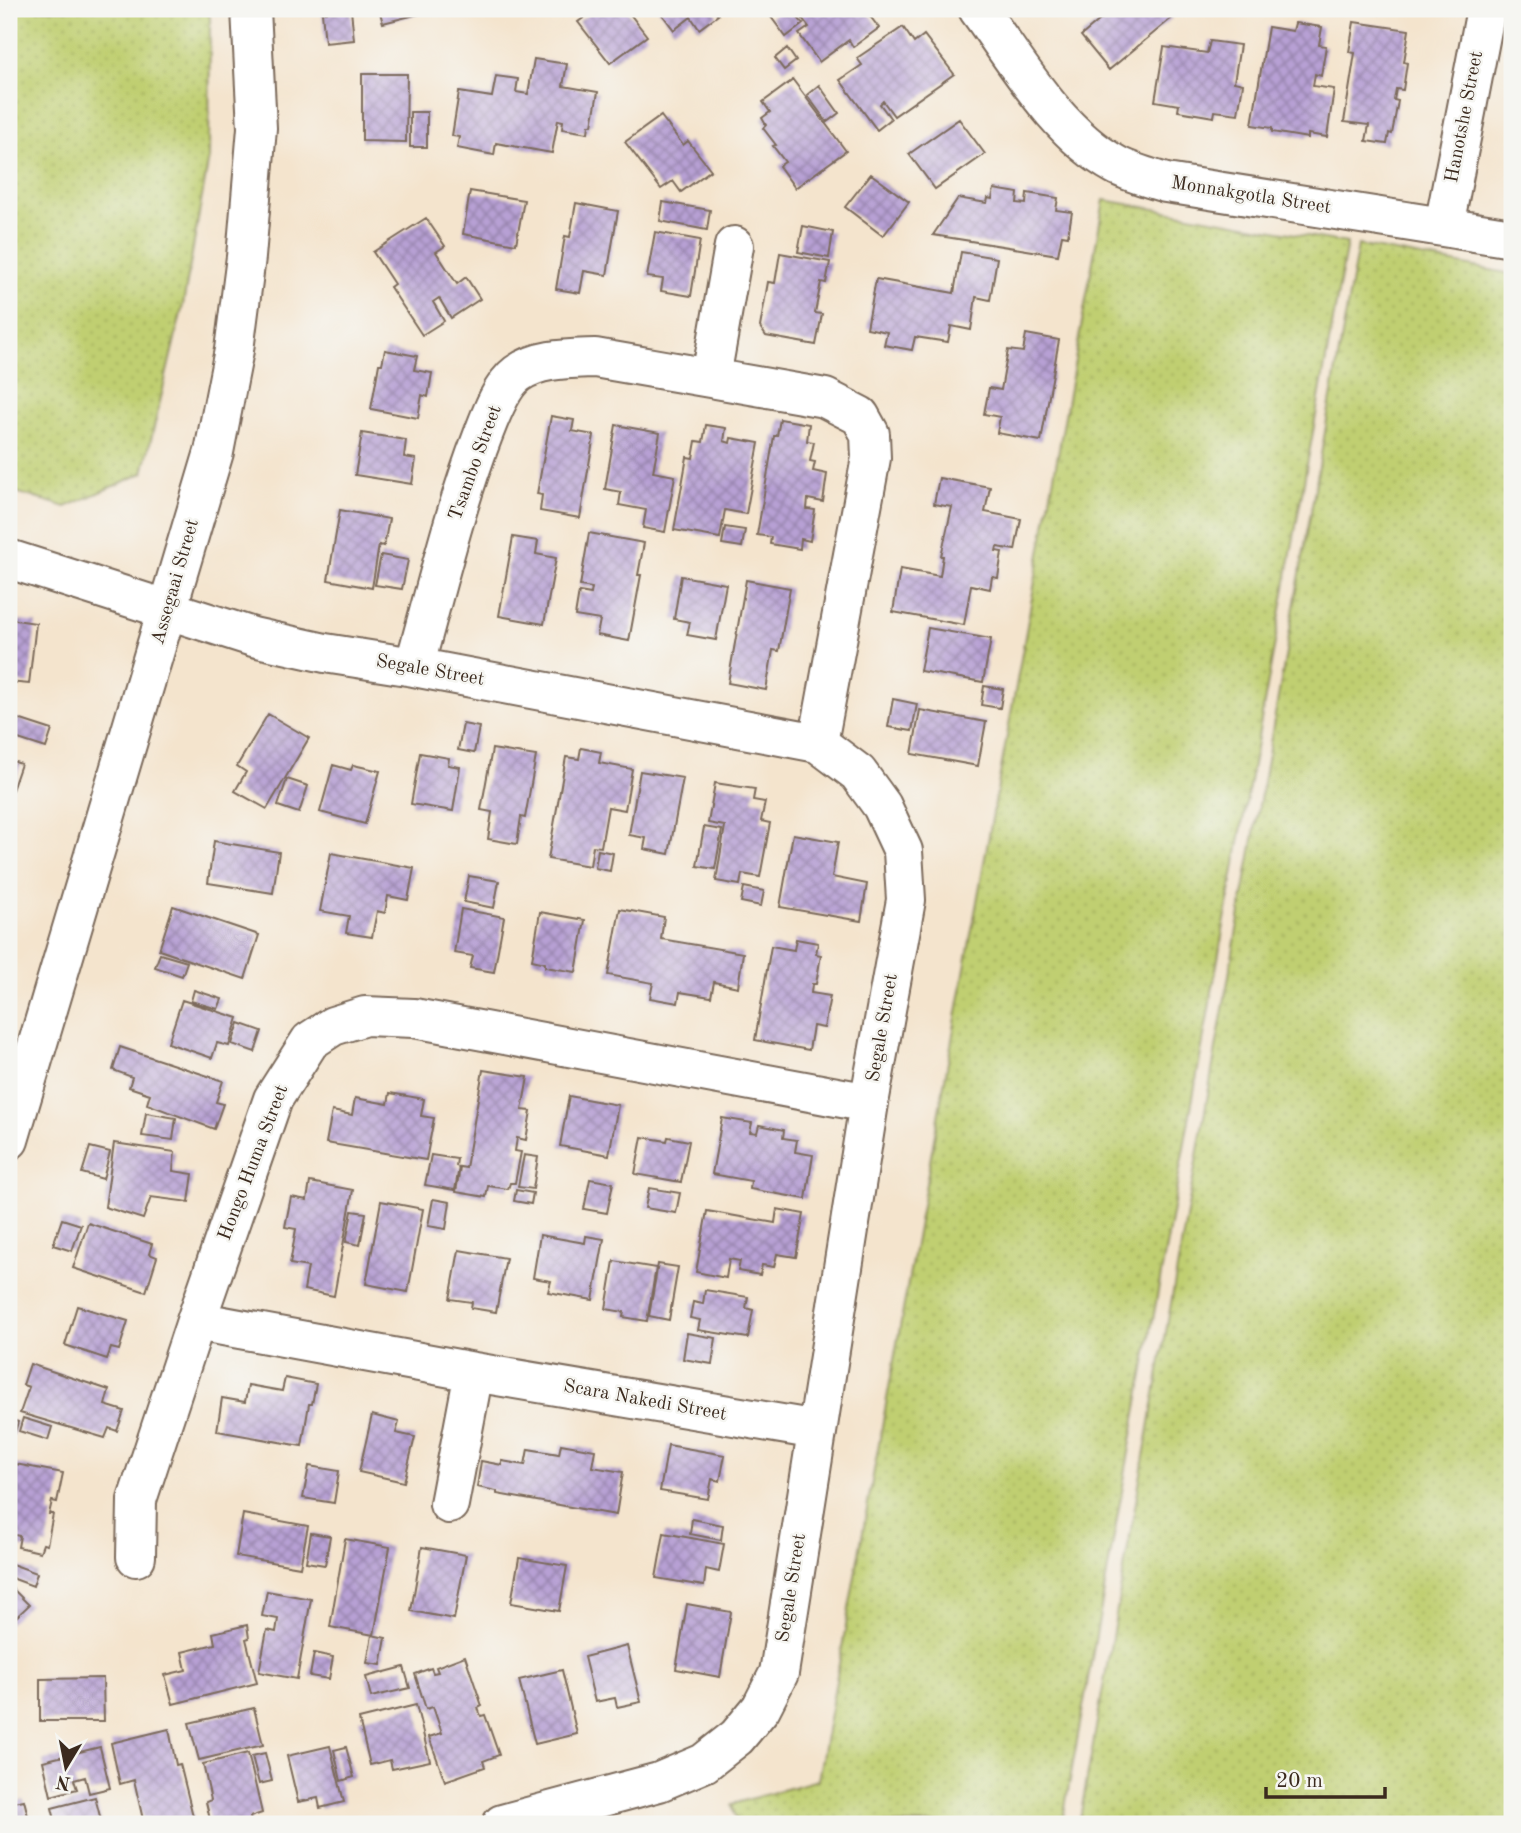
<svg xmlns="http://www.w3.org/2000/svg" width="1521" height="1833" viewBox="0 0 1521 1833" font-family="'Old Standard TT',serif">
<defs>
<pattern id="grass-dots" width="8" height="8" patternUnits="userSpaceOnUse" patternTransform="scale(1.75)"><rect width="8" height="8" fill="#c0cf71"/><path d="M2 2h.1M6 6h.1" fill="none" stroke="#a6b261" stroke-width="1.8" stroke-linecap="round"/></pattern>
<pattern id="building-cross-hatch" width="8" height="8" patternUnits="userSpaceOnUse" patternTransform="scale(1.75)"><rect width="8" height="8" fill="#b7a0d4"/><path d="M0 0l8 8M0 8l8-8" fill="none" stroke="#9683ab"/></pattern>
</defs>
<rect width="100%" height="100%" fill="#f6f6f2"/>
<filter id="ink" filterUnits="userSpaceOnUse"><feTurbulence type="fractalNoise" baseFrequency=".0143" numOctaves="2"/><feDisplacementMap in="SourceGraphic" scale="14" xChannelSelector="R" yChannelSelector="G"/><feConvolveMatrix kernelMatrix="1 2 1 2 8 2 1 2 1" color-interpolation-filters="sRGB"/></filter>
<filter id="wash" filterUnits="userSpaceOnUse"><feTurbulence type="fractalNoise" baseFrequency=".00686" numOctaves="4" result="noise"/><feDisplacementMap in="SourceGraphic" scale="28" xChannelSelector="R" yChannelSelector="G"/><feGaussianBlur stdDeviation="1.57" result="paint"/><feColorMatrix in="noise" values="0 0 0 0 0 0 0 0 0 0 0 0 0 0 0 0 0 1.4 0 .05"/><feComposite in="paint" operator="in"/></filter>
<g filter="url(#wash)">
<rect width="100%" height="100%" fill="#f4e4cd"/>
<path fill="url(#grass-dots)" stroke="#7e7c48" stroke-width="2" d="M9 9H208L210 18 209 157 183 305 143 473 66 507 9 490Z
M1104 200 1347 243 1062 1824H737L732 1804 818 1780Z
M1358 245 1512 274V1824H1079Z"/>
<g id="blocks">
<path fill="url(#building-cross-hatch)" d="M379 9H427V12L383 23Z
M596 9 601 13 606 9H626L647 36 610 63 578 22Z
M658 9H713L718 15 699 29 691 17 674 30Z
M782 9H791L803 24 786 37 771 17Z
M795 9H869L866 11 879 28 853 47 849 40 819 62 799 34 809 27Z
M1113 9H1164L1172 18 1109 70 1081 36Z
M1355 9H1379V14Z
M351 10 354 40 325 43 322 12Z
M1354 22 1409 30 1404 62 1407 63 1403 90 1396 89 1394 100 1398 101 1392 134 1389 133 1387 144 1366 141 1369 125 1344 122 1355 53 1349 52Z
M1295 23 1322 27 1319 45 1326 46 1321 76 1315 74 1313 86 1334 89 1327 137 1308 134V138L1272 132V128L1252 125 1268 27 1293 31Z
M903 27 914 43 924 35 954 74 894 116 883 101 880 104 891 119 877 130 840 80 862 65 857 58Z
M1210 41 1240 45 1234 82 1243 84 1238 114 1215 111 1214 117 1178 111 1179 105 1155 101 1164 47 1207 53Z
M787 48 796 61 784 70 775 58Z
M534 59 567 64 563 86 598 92 592 125H589L588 133 562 129 563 121 558 120 552 153 496 143 494 155 457 148 459 137 452 136 459 92 492 97 496 76 518 79 516 92 528 94Z
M362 74H407L406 142 362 141Z
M793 80 846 151 795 188 779 166 785 162 773 146 776 145 763 128 766 125 762 118 770 112 763 102Z
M819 85 839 113 827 122 807 95Z
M410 112H427V147H410Z
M661 116 683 145 688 141 711 170 681 192 673 181 661 189 625 142Z
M959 119 985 154 935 189 909 154Z
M871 174 909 202 883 236 845 207Z
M994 189 1018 193 1017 203 1026 204 1027 193 1058 198 1056 210 1072 212 1068 236 1062 235 1058 255 933 235 958 198 987 203 988 198 992 199Z
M470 191 524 200 516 244 463 234Z
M663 202 710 210 707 230 660 221Z
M576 203 618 211 607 275 584 271 580 293 556 289 565 236 570 237Z
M426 218 445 246 436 252 457 284 466 277 480 299 451 318 439 298 433 302 444 321 422 335 390 287 394 284 373 252Z
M803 226 833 232 829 258 798 252Z
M655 232 700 240 691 296 661 291 663 279 647 277Z
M961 252 997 258 990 300 976 297 971 330 951 326 948 342 915 337 912 350 884 345 887 332 867 328 876 279 954 293Z
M780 253 830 262 826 283 821 282 815 313 822 314 816 345 766 336 760 327 768 282 775 283Z
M1026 334 1059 340 1041 441 997 433 1000 417 984 414 989 388 1001 390 1008 350 1023 352Z
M385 350 417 356 414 370 432 373 428 397 422 395 418 418 371 409 379 364H382Z
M551 416 574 420 572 431 594 435 580 518 540 511 542 495 537 494Z
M780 419 809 424 807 441 814 442 810 461 815 462 813 471 827 474 823 502 808 499 807 509 815 510 810 541 801 539 800 549 770 544 771 537 757 535 774 436H777Z
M616 425 660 433 653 472 675 476 665 532 643 528 646 510 619 505 621 492 605 489Z
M706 425 726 428 724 441 730 443 731 438 759 443 746 514 725 510 720 538 674 530 687 457 693 458 696 441 703 442Z
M362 433 406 440 404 457 416 459 412 484 355 475Z
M939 478 990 487 985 512 1021 519 1015 550 997 547 996 551 1002 552 998 578 992 577 990 589 971 585 964 625 893 612 900 569 940 576 943 556H941L952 507 934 504Z
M340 510 389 519 384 546 379 545 372 588 328 580Z
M725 527 745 530 742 547 722 544Z
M589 533 644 543 638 575H641L629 641 597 635 600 620 575 616 579 592 591 594 592 588 580 586Z
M513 537 538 541 536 554 556 558 544 624 499 616Z
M381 555 408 560 402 589 375 585Z
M681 576 726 584 716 640 687 635 690 622 674 619Z
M746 580 790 588 779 651 773 650 766 690 728 683Z
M9 619 36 623 29 684 9 682Z
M928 628 991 639 983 682 920 671Z
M984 686 1003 689 1000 708 981 705Z
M893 699 917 704 912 731 888 727Z
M920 710 986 722 978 766 912 754Z
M268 714 309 738 267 809 235 791 246 772 237 766Z
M9 716 52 730 46 748 9 736Z
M463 724 479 727 474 753 458 750Z
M581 748 601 752 599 763 632 769 625 810 608 807 601 847 593 846 590 866 548 859 566 757 579 759Z
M492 749 536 756 525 818 521 817 517 844 488 839 492 812 481 810Z
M420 753 449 758 448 765 460 767 453 811 411 804Z
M9 760 21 764 9 799Z
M333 765 351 770 353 765 380 771 365 824 320 812Z
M640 771 683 778 669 854 644 849 646 838 629 835Z
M287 779 308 786 299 813 278 806Z
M715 783 755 789 753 800 765 802 761 821 770 823 760 877 742 874 740 885 716 881 725 826 708 823Z
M704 827 722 830 715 869 697 866Z
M793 834 838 842 832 877 867 884 861 921 780 907Z
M214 841 279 852 273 893 208 883Z
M598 850 613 853 610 871 595 868Z
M331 853 414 868 408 900 388 896 385 913 377 911 372 937 346 933 349 916 320 911Z
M469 876 499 881 494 908 464 902Z
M744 887 764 891 761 906 741 902Z
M173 906 259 935 245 979 159 950Z
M461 909 504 917 494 972 470 968 473 956 454 953Z
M620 909 664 917 661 939 743 953 738 987 714 982 711 997 680 992 678 1003 650 998 653 983 608 975Z
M540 912 585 920 576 972 545 967V963L532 960Z
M796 939 818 943 816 954 821 955 816 984H812L811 993 830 996 824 1028 813 1026 809 1050 755 1040 771 946 794 950Z
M160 954 187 962 182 976 155 967Z
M194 990 222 999 218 1009 191 1001Z
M182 1000 238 1018 229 1046 217 1043 212 1058 168 1043Z
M239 1023 262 1031 255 1052 232 1044Z
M120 1047 223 1081 216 1102 223 1104 214 1129 147 1104 150 1094 129 1087 132 1077 113 1070Z
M483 1070 528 1077 522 1110 531 1111 526 1140 517 1138 515 1151 521 1152 515 1183H510L508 1189 488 1186 486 1197 456 1192 460 1167 466 1168Z
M390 1093 424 1099 421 1116 434 1118 426 1160 326 1143 332 1111 352 1115 355 1098 388 1104Z
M569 1096 618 1105 609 1155 560 1146Z
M146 1113 176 1118 173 1140 142 1136Z
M722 1118 752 1123 750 1132 757 1133 759 1125 784 1130 783 1138 797 1140 795 1152 813 1155 806 1199 750 1189 751 1181 712 1174Z
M642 1137 667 1141 668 1137 689 1141 681 1182 635 1174Z
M114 1143 175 1152 173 1171 193 1174 189 1202 151 1197 143 1219 105 1207Z
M90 1147 110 1152 103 1179 82 1173Z
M431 1155 457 1159 456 1166 459 1167 455 1190 425 1185Z
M524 1155 538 1157 533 1189 518 1187Z
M590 1179 613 1183 607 1213 584 1209Z
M310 1182 353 1190 334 1296 304 1290 308 1267 290 1264 296 1229 285 1227 291 1197 307 1200Z
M649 1188 680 1193 676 1213 645 1208Z
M516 1190 533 1193 531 1204 514 1201Z
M433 1199 450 1202 446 1229 428 1226Z
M381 1201 423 1209 408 1292 366 1284Z
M777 1209 804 1214 796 1257 777 1254 774 1267 762 1265 760 1275 738 1271 740 1261 729 1259 726 1278 696 1272 707 1211 775 1223Z
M352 1211 366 1213 360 1245 346 1242Z
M62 1219 81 1225 72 1251 53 1245Z
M88 1223 152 1244 149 1254 157 1257 146 1292 73 1268Z
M540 1235 585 1243 586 1236 604 1239 593 1300 548 1292 551 1281 533 1278Z
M459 1250 506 1258 496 1312 471 1308 472 1302 450 1299Z
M614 1261 656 1268 647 1321 623 1317 624 1312 606 1309Z
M658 1264 678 1267 669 1320 649 1316Z
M705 1290 748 1297 746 1308 753 1310 748 1338 698 1330 700 1320 690 1318 693 1302 703 1304Z
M77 1306 128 1321 119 1350 111 1348 107 1359 65 1345Z
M687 1333 716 1338 712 1364 683 1359Z
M30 1364 109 1390 105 1405 124 1411 117 1431 109 1428 105 1438 20 1413 29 1387 23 1385Z
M285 1378 316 1384 312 1404H309L302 1446 217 1431 222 1398 245 1402 248 1385 282 1391Z
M372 1415 399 1422 396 1433 415 1437 404 1482 359 1472Z
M23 1418 52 1427 48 1440 19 1431Z
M9 1419 18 1422 14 1435 9 1433Z
M561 1444 595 1450 592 1467 623 1472 616 1515 497 1494V1491L477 1487 481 1461 502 1465V1461L525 1465 528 1449 559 1454Z
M668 1445 725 1455 720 1481 712 1479 708 1499 660 1491Z
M10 1463 63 1473 57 1502 52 1501 49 1514H53L47 1545 43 1544 40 1552 18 1547 20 1536 9 1534Z
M309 1466 339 1471 334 1503 303 1498Z
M243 1514 308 1526 300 1567 236 1556Z
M692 1519 723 1525 721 1540 690 1534Z
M311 1533 330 1536 325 1565 306 1562Z
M664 1533 724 1544 719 1572 706 1569 704 1586 656 1578Z
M345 1539 390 1547 374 1635 330 1627Z
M422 1547 466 1555 454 1619 411 1611Z
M519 1558 567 1566 559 1611 511 1603Z
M9 1563 37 1573 33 1586 9 1577Z
M9 1585 29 1605 9 1624Z
M267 1591 311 1599 297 1679 259 1672 267 1630 276 1632 278 1619 262 1616Z
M687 1604 731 1612 720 1677 676 1669Z
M247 1625 249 1638 246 1639 257 1683 173 1704 165 1675 186 1670 182 1652 215 1644 213 1633Z
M372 1635 386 1638 381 1665 367 1663Z
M627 1646 641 1702 617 1707 615 1698 595 1702 584 1657Z
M314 1653 333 1657 329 1679 310 1676Z
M465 1656 482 1706 478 1708 481 1716 485 1715 499 1755 483 1761 485 1767 445 1781 429 1737 442 1733 433 1707 426 1709 415 1674 431 1668 433 1673 438 1672 436 1667Z
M404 1667 410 1688 371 1697 366 1677Z
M562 1670 577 1734 535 1744 519 1680Z
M103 1678 104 1721H40V1679Z
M416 1705 430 1761 392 1769 390 1760 370 1765 359 1719Z
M254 1708 263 1745 199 1760 189 1723Z
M169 1729 176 1765 180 1764 195 1824H144L134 1780 120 1784 111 1743Z
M330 1746 344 1802 320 1808 318 1798 298 1802 287 1756Z
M100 1747 110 1788 89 1793 85 1777 74 1780 77 1789 51 1796 43 1761Z
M346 1747 354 1777 341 1781 334 1750Z
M248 1753 262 1813 250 1817 251 1822 243 1824H211L206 1802 211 1800 203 1764Z
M265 1753 272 1781 259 1784 252 1756Z
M95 1797 102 1824H56L52 1808Z
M24 1800 30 1824H9V1803Z"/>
</g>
</g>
<g filter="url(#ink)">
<use href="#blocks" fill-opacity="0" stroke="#7c6b5b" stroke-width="2"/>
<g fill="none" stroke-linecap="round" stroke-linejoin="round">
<defs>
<path id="minor" d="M978 9C1017 62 1057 133 1116 165 1131 173 1150 178 1166 183L1512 238
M1444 226 1486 9
M711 377 734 246
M9 559 253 637 325 653 414 667 818 743 858 773 882 806 903 851 906 900 869 1103 779 1673 761 1708 737 1737 704 1763 659 1782 502 1824
M414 667C436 589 454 510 483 435 490 417 501 386 517 374 539 358 569 359 595 358L825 398 860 416 870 434 871 458 818 743
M196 1321 474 1372 817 1430
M449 1504 474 1372
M136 1557 137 1500 196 1321 273 1099 310 1041 333 1026 365 1016 414 1018 869 1103"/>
<path id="tertiary" d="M9 1140 214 452 234 350 246 257 257 128 251 9"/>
</defs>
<use href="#minor" stroke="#7c6b5b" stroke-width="42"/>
<use href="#tertiary" stroke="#7c6b5b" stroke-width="42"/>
<use href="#minor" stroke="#fff" stroke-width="38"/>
<use href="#tertiary" stroke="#fff" stroke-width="38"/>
</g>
</g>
<g text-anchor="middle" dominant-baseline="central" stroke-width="5" stroke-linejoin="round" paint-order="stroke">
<g font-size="19" fill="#3b2a1e" stroke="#f6f6f2">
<text transform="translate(1465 117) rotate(-79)">Hanotshe Street</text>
<text transform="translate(1251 196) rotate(9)">Monnakgotla Street</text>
<text transform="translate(476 463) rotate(-70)">Tsambo Street</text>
<text transform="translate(176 582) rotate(-74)">Assegaai Street</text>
<text transform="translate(430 671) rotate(10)">Segale Street</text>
<text transform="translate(883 1028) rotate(-80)">Segale Street</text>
<text transform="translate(254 1163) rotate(-69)">Hongo Huma Street</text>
<text transform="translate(645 1401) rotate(10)">Scara Nakedi Street</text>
<text transform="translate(792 1588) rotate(-81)">Segale Street</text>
</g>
</g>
<rect width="1521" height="1833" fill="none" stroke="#f6f6f2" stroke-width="35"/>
<g transform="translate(66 1767) rotate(190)" stroke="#f6f6f2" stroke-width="5" paint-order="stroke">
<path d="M0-5L12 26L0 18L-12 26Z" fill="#3b2a1e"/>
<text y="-10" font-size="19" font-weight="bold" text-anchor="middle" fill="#3b2a1e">N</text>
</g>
<path d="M1266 1787v10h119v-10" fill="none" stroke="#3b2a1e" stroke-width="3.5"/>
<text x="1276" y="1787" font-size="21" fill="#3b2a1e" stroke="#f6f6f2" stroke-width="5" paint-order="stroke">20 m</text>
</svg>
